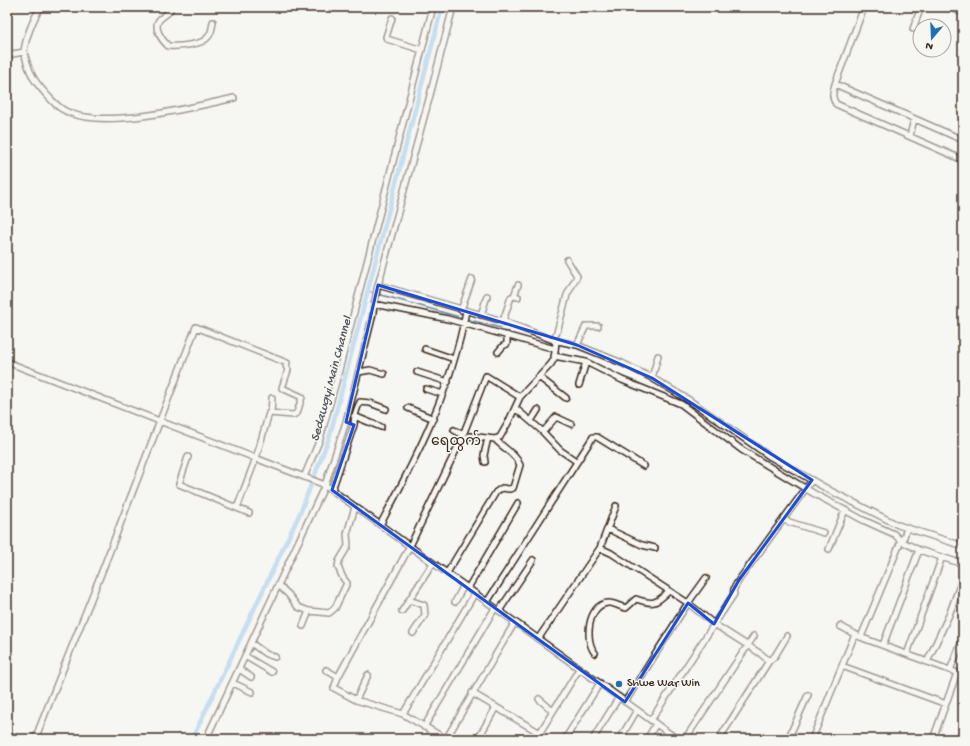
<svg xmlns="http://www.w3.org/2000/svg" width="970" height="746" viewBox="0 0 970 746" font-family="'Gochi Hand','Noto Sans Myanmar',sans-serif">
<rect width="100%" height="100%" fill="#f6f6f2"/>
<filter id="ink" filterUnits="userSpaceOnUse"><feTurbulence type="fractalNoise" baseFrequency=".025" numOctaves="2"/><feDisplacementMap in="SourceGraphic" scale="8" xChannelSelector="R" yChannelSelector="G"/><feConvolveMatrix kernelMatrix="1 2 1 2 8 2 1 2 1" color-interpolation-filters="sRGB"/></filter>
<g filter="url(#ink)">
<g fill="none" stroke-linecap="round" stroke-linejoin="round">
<path stroke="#6d859a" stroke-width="1.5" d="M368 291 374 293
M378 294 463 318
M466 319 501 328"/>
<path stroke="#8fc2ec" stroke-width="4.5" d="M192 739 301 511 330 435 442 7"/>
<defs>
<path id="minor" d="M169 7 170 10C167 15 163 16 160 19 152 27 162 40 168 46 177 47 203 45 208 37 212 33 212 27 213 22
M864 7 835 84C833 92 831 97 836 104L963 160
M950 7 963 13
M392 18 386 37 387 39 422 50
M913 29 921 7
M24 52C26 59 28 68 32 75 35 83 55 105 62 109 98 132 193 107 234 98
M7 55 24 52C25 39 34 17 41 7
M835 84 963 140
M910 136 914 119
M378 285 503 321 553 340 577 345 622 363 652 378 689 400 769 456 831 491 898 525 963 546
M514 296 518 285
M374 304 448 319 555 349
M461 310 472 279
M481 315 487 296
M503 321 511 297 514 296 518 297
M577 345 586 326H598
M425 349 454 359
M498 352 503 346 507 344V335
M554 356 586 362 622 380 681 404 742 450 813 493 863 520 894 534 901 541 861 637
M7 362 325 485 677 739
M359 372 370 370 384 374
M417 372 448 382
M539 377 566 398
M652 378 658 356
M579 385 586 362
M426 389 443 394
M408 408 434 419
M515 408 541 430 560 450 576 461
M271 413 272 398
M354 416 381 427
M531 421 538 410
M454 430 463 435
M543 432 556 417 571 424
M464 438 463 435 486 376 520 397
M188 457 179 484 249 513
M485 462 484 455 488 438
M304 477 320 439 336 382 433 7
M332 490 354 425C354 416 356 410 360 402L370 403 386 409
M783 520 824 533
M380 525C417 457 452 388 466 311
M907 528 904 537 901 541 919 550 963 564
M608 529 642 545 655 548
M600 548 616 506
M829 549 845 510
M447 573 496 492 502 488 509 489 513 488 520 465C516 454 503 448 495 439
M279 586 288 594 298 607 309 611 329 613 335 608 347 583 343 578 338 567 339 561 348 546 347 534 355 507
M468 588 518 503
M409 600 424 605 425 615 413 633
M455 602 464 585
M487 602 593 437H597L644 466
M402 611 433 563
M499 611 533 560
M303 626 309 611
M840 626 860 637 963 675
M538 639 600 548 611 553 688 603 714 624 761 654 769 661 719 739
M251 643 266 654 275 657
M883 645 919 550
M595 653C584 641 588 604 608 603 613 602 620 607 626 608L636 599C653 605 656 604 669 591
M907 654 942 557
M245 656 272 672
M769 661 775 656 787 636
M927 662 949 615 963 577
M842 666 946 704
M239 669 251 677
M326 670 338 677
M950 670 963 639
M233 683 252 692
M472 693 540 733
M539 699 553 711
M356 700 368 675
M625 702 688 603 706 578
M403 714 475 593
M651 720 734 594C732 589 737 584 739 580L812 480
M424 727 495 608
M35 739 101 574 196 327 287 363 286 366 288 370 282 388 302 397 297 413 293 415 269 413 256 458 237 508
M206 739 325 485 346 422 372 318 377 289 429 99 453 7
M427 739 432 731
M446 739 403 714 356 700 334 688 338 677 410 546 461 440 464 438 470 436 495 439 500 437 508 423 520 397 551 364 554 359 556 343 553 340 557 332 567 295 577 276 567 260
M446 739 515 622
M478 739 496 707
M536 739 579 669
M565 739 600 683
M593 739 619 697
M620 739 637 710
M647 739 656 724
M685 739 754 636
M788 739 808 695
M812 739 855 634
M933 739 957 673"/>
</defs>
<use href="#minor" stroke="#3b2a1e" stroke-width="8"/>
<use href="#minor" stroke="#f6f6f2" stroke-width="5"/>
</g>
</g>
<path d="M0 0H970V746H0ZM378 285 577 345 652 378 812 480 739 580 714 624 688 603 625 702 332 490 354 425 346 422Z" fill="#f6f6f2" fill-opacity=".55" fill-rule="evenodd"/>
<path fill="none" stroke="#1d4ed8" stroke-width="3" stroke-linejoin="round" d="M378 285 577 345 652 378 812 480 739 580 714 624 688 603 625 702 332 490 354 425 346 422Z"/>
<circle fill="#1f6fb2" stroke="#f6f6f2" stroke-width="1.5" cx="619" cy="684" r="4"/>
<g text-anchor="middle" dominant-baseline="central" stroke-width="3" stroke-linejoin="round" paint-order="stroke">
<g font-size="12" fill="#3b2a1e" stroke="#f6f6f2" text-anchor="start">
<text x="627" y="684">Shwe War Win</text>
</g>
<g font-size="13" font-style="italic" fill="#54585c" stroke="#f6f6f2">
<text transform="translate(332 379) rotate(-75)">Sedawgyi Main Channel</text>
</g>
<g font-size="14" fill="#3b2a1e" stroke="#f6f6f2">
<text x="456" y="442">ရေထွက်</text>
</g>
</g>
<rect width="970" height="746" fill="none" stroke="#f6f6f2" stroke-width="24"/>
<rect x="12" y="12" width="946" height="722" fill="none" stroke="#3b2a1e" stroke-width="1.5" filter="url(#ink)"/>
<g transform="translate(932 38) rotate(199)"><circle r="19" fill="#f6f6f2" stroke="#aba49d"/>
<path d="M0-3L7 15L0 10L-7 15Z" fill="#1f6fb2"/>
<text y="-6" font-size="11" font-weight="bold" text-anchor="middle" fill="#3b2a1e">N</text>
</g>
</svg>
